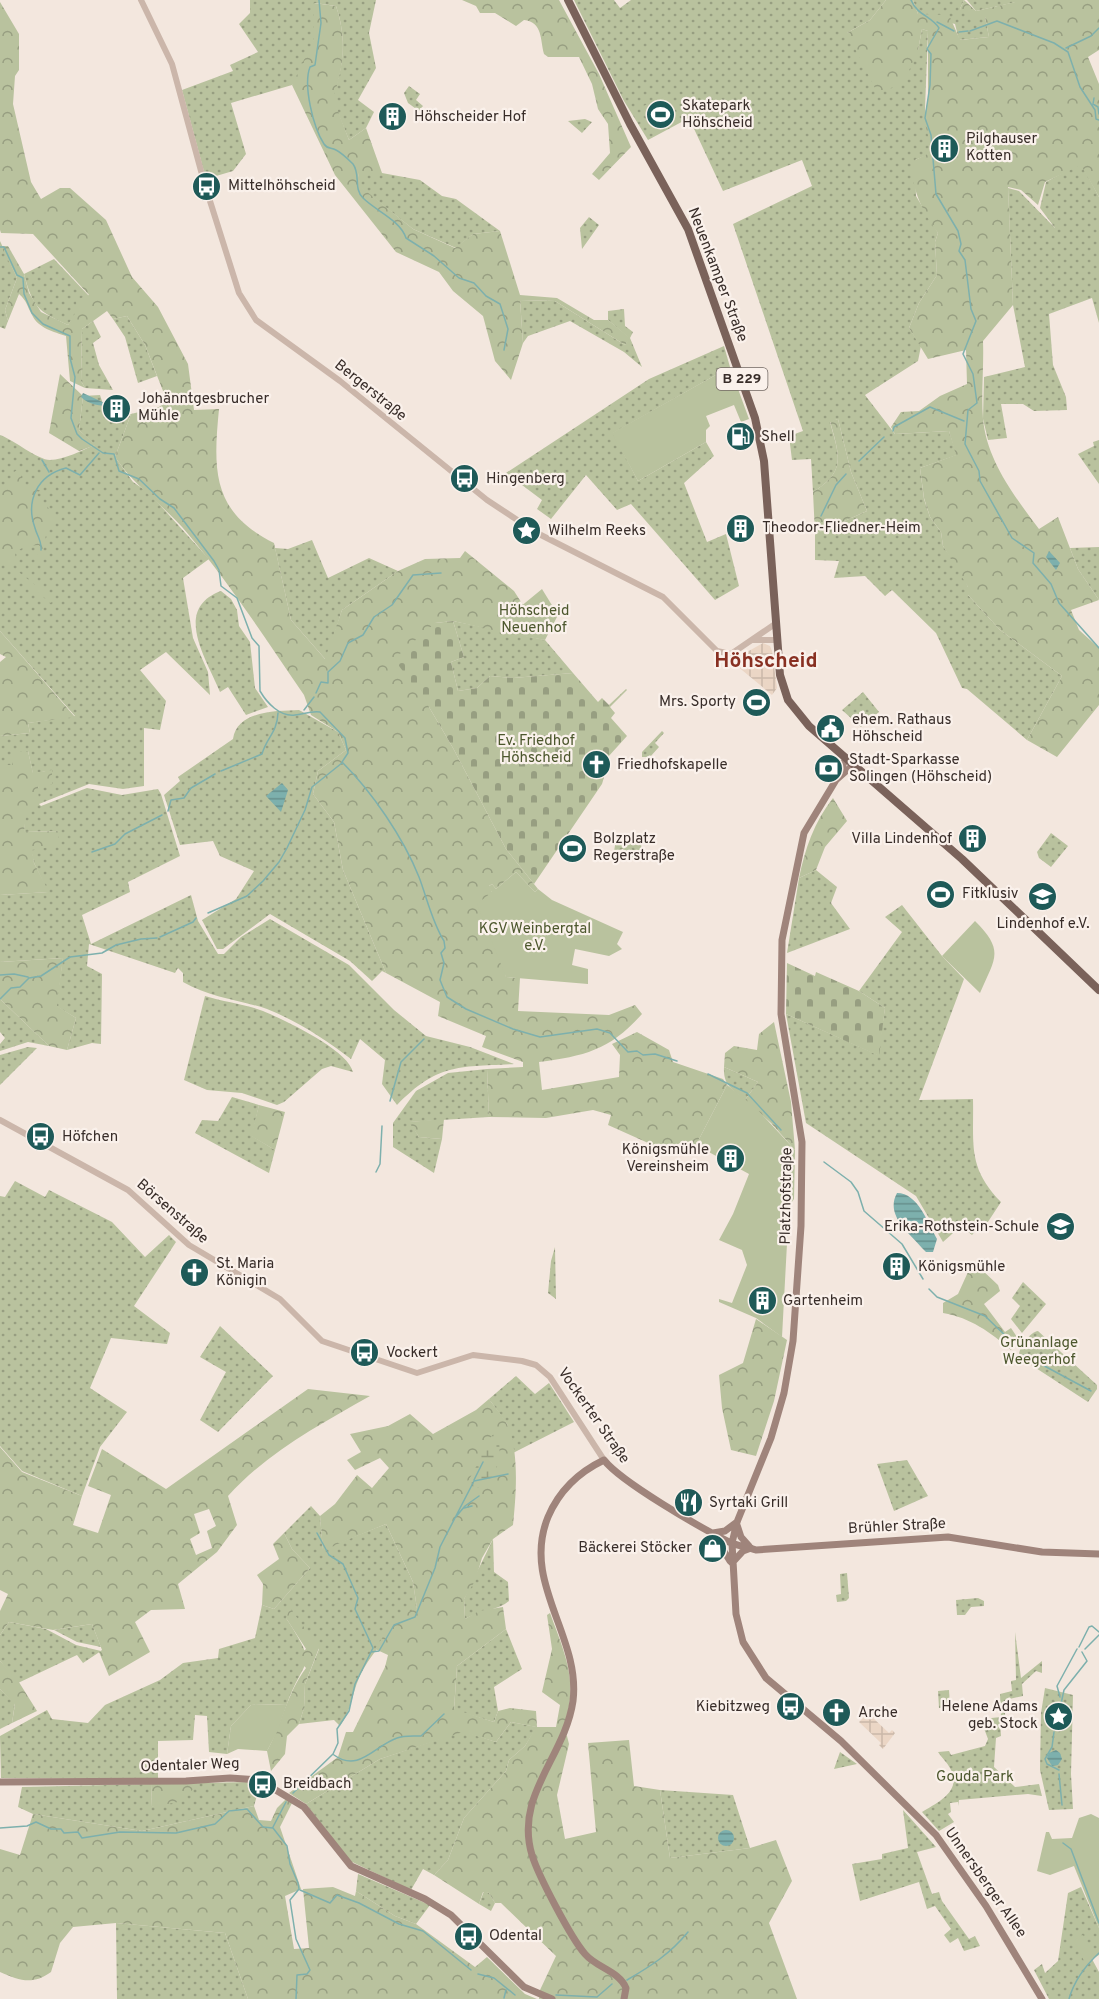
<svg xmlns="http://www.w3.org/2000/svg" width="1099" height="1999" viewBox="0 0 1099 1999" font-family="Overpass,sans-serif">
<defs>
<pattern id="grass-dots" width="8" height="8" patternUnits="userSpaceOnUse" patternTransform="scale(1.5)"><rect width="8" height="8" fill="#b9c29e"/><path d="M2 2h.1M6 6h.1" fill="none" stroke="#979e81" stroke-width="1.8" stroke-linecap="round"/></pattern>
<pattern id="forest-crowns" width="20" height="18" patternUnits="userSpaceOnUse" patternTransform="scale(1.5)"><rect width="20" height="18" fill="#b9c29e"/><path d="M2 6a3 3 0 1 1 6 0M12 15a3 3 0 1 1 6 0" fill="none" stroke="#979e81"/></pattern>
<pattern id="wetland-marsh" width="20" height="14" patternUnits="userSpaceOnUse" patternTransform="scale(1.5)"><rect width="20" height="14" fill="#b9c29e"/><path d="M1 5h8M5 5V1M11 12h8M15 12V8" fill="none" stroke="#979e81"/></pattern>
<pattern id="cemetery-stones" width="16" height="16" patternUnits="userSpaceOnUse" patternTransform="scale(1.5)"><rect width="16" height="16" fill="#b9c29e"/><path d="M2 7V4a2 2 0 0 1 4 0v3zM10 15v-3a2 2 0 0 1 4 0v3z" fill="#979e81"/></pattern>
<pattern id="plaza-grid" width="8" height="8" patternUnits="userSpaceOnUse" patternTransform="scale(1.5)"><rect width="8" height="8" fill="#ebd6c5"/><path d="M0 4h8M4 0v8" fill="none" stroke="#cab8a9"/></pattern>
<pattern id="water-rules" width="6" height="5" patternUnits="userSpaceOnUse" patternTransform="scale(1.5)"><rect width="6" height="5" fill="#7db0ad"/><path d="M0 2.5h6" fill="none" stroke="#67908d"/></pattern>
</defs>
<rect width="100%" height="100%" fill="#f3e7de"/>
<path fill="url(#grass-dots)" d="M250 0H376L369 33 376 68 358 100 374 112 366 128 349 140 332 98C344 66 347 39 336 6L315 3V38L296 81 292 85 231 103 246 154 233 171 206 179 182 90 233 71 230 65 258 52 239 24 250 13Z
M574 0H614L620 8 631 0H886L870 20 847 33 918 50 922 29 928 31 925 109 932 153 915 160 916 196 938 233 935 242 937 275 919 303 909 328 921 346 918 361 865 395 895 434 949 431 957 455 920 468 924 499 930 517 941 532 943 546 962 573 968 587V595L1000 630 1062 676 1027 740 967 689 962 688 936 633 892 590 885 596 865 576 834 578 839 561 815 560V534L867 511 851 472 838 419 830 422C839 455 847 471 813 492L811 459 792 460 789 436 803 431 733 224 812 186 802 160 723 191 689 118 648 140 624 101Z
M913 0H964L960 9 985 17 989 37 959 40 955 24 918 14Z
M967 0H1015L1016 2 976 11Z
M409 86 420 94 416 100 423 106 419 111 408 103 404 93Z
M585 119 592 122 582 133 568 121Z
M1077 165H1082L1099 197V323L1092 298 1049 314 1053 365 1066 397 1067 410 1034 411 1023 404H1001L1007 438 988 440 983 419 984 377 1025 367 1013 305 1008 188 1019 191 1055 228 1040 208 1046 182Z
M358 173H382L420 180 442 196 456 199 500 231 473 234 456 248 413 229 360 187Z
M589 217 599 225 582 249 580 228Z
M0 241 17 278 5 310 8 321 5 329 0 327Z
M54 259 89 296 68 325C38 311 33 308 24 274Z
M520 300 555 301 625 345 629 338 608 320V311L624 309 625 326 633 332 630 338 642 367 624 352 570 321 528 336 523 343Z
M127 316 145 345 157 376 138 383 125 337 113 319Z
M93 321 101 337 93 343 99 365 113 390 85 388 81 381 82 329Z
M724 346 730 367 613 433 638 481 706 442 714 456 684 483 707 542 726 534 739 586 715 600 631 504 617 510 586 475 551 519 537 509 542 500 506 473 649 379Z
M100 395 106 413 131 414 115 457 133 482 148 492 209 559 183 578 193 638 208 672 210 695 166 652 140 670 166 701 160 730 144 728V786L123 789 89 784 39 804 41 806 87 788 122 795 158 789 161 794 180 856 128 882 130 892 82 915 91 944 191 895 198 921 218 954H224L241 937 270 919 349 965 394 1010 426 1036 470 1047 514 1064C459 1067 438 1063 397 1105L382 1084 385 1060 360 1039 351 1059C325 1039 297 1021 267 1009 237 999 211 998 183 982V973L178 968 175 973 89 944 87 966 102 974 101 1044 92 1043 67 1050 76 1018 56 1006 63 958 0 962V895L48 892 34 863 31 849 60 831 24 832 25 815 46 771 33 774 28 751 12 765H0V736L30 733 28 723 75 716 0 631V435C14 440 38 460 50 460 64 460 82 450 95 445L79 430 83 396Z
M1099 440V484L1078 454 1094 446 1093 442Z
M312 540 328 578 369 558 398 571 342 610 326 660 291 620 275 548 288 549Z
M1099 547V600L1078 569 1070 548Z
M221 591 231 599 237 610 239 626 250 642 255 688 268 707 246 715 228 687 220 692C207 660 172 609 221 591Z
M453 621 545 640 573 673 513 678 490 676 477 688 458 691 451 662 464 657Z
M863 692 879 712 861 727 842 710Z
M299 710 338 732 346 750 318 771 313 794 334 822 343 870 386 973 382 971 372 981 350 961 270 914 223 949H217L202 920 236 899 254 871 220 856 213 841 180 845 164 795 180 781 178 777 233 739C237 710 277 711 299 710Z
M662 731 664 733 655 743 659 747 650 757H642V752Z
M1051 833 1068 846 1051 867 1039 858 1037 852Z
M617 835 642 840 641 848 633 859 626 858 623 849 614 851Z
M816 870 837 887 831 903 850 929 787 953 799 878Z
M902 905 942 956 964 979 919 1100 973 1099C974 1145 967 1167 1001 1202L982 1231 978 1228 972 1235 961 1226 943 1242 916 1196 806 1123 786 1014 878 1055 885 1008 859 991 902 932 885 917Z
M205 996C224 1002 245 1004 263 1011 285 1020 348 1050 353 1072L331 1066 322 1069 284 1102 277 1105 242 1093 207 1090 184 1080Z
M0 999 49 1046 28 1042 0 1051V1044L5 1038 0 1032Z
M28 1047 37 1048 0 1085V1055Z
M724 1067 758 1082 745 1100C732 1089 723 1085 724 1067Z
M487 1069 489 1117 410 1122 419 1137 442 1139 434 1173 393 1147V1123L416 1091 448 1073Z
M232 1097 259 1105 252 1136 275 1150 269 1173 195 1133 202 1120 218 1121Z
M15 1181 45 1197 49 1190 112 1222 145 1257 169 1235 176 1242 134 1306 170 1333 167 1344 111 1338 90 1388 127 1412 100 1447 82 1496 22 1471 0 1446V1196L5 1197Z
M555 1247 556 1299 548 1293 551 1261Z
M1023 1282 1046 1304 1022 1333 1011 1319 1020 1306 1012 1298Z
M220 1326 273 1376 218 1432 200 1420 226 1372 200 1357Z
M1038 1331 1097 1385V1389L1088 1402 1019 1357C1018 1348 1030 1332 1038 1331Z
M516 1376 535 1394 549 1383 574 1422 513 1453 507 1424 489 1399Z
M907 1460 928 1496 894 1511 877 1464Z
M311 1506 320 1516 323 1549 386 1524 413 1582 417 1609C392 1632 374 1647 359 1678 352 1694 351 1711 340 1726L334 1720 299 1724 304 1708 305 1684 319 1649 286 1618C320 1670 304 1655 287 1704L251 1705 231 1726 227 1754 209 1752 207 1716 195 1715 193 1740 158 1741V1779L1 1778 0 1736 47 1710 52 1719 88 1723 105 1705 160 1680 183 1663 218 1658 219 1649 255 1638 262 1605 274 1609 310 1568 292 1549 284 1533Z
M493 1539 494 1572 508 1582 509 1601C499 1610 479 1611 465 1619L464 1599Z
M847 1573 849 1598 846 1601 837 1602 836 1595 841 1594 840 1574Z
M978 1598 984 1601V1606L971 1607 965 1615H957L956 1600Z
M9 1622 46 1629 76 1645 101 1651 83 1663 77 1655 18 1683 0 1661V1635Z
M92 1624 101 1647 77 1642 54 1630Z
M506 1629 522 1669 494 1687 498 1711 494 1722 454 1710 457 1666Z
M1015 1632 1021 1678 1042 1661V1673L1036 1671 1022 1684 1023 1696 1005 1700V1718L1000 1723 1001 1736 996 1738 994 1767 1015 1787 1039 1784 1042 1796 1028 1794 959 1800 958 1806V1802L950 1803 951 1812 948 1814 954 1822 939 1831 922 1812C938 1802 963 1791 950 1768 947 1762 941 1757 938 1752L949 1751 951 1755 985 1746 988 1739 982 1723 972 1725 971 1722 972 1720 1001 1717 1000 1694 1012 1691 1011 1681 1016 1680Z
M1045 1688 1073 1695 1071 1774 1073 1809 1049 1810 1040 1770 1041 1713Z
M0 1689 15 1703 12 1723 0 1729Z
M949 1690 950 1707 939 1708 938 1691Z
M511 1722 537 1727 525 1746 509 1760 506 1771 464 1818 448 1860 434 1875 423 1869 411 1890 350 1861 306 1804 380 1759 463 1731 496 1742Z
M840 1752 857 1764 834 1769Z
M249 1782 260 1785 254 1806 142 1831 33 1814 18 1807 22 1787 151 1784 152 1807 198 1783Z
M660 1790 733 1795 750 1848 670 1858Z
M903 1810 936 1847 917 1852 932 1894 939 1892 942 1901 969 1939 975 1936 980 1946 964 1951 958 1938 950 1943 944 1935 951 1929 935 1906 927 1909 919 1882 860 1901 852 1864 882 1859V1854L908 1848Z
M358 1874 430 1905 416 1924 395 1916 356 1891Z
M1081 1887 1099 1928V1955L1092 1959 1099 1972V1999H1049L1034 1970 1042 1964 1045 1973 1058 1961 1068 1893Z
M484 1891 489 1893 495 1903 491 1911 479 1904Z
M116 1923 225 1933 248 1999H117Z"/>
<path fill="url(#forest-crowns)" fill-rule="evenodd" d="M462 0H559L599 74 631 147 599 180 592 174 610 153 608 124 598 109 592 84 579 57H548L544 54C540 40 543 22 524 20L516 26 495 13H480L476 6Z
M886 0H913L918 14 949 15 960 40 989 37 985 17H971L960 9 964 0 976 11 1015 2V0H1099V50L1088 57 1099 84V197L1081 165 1045 182 1038 205 1021 190 1008 187 1013 305 983 341C984 367 981 394 983 419 987 461 1015 497 1039 529L1058 517 1078 569 1099 600 1071 610 1079 630 1099 648V705L1057 757 1027 740 1062 676 1000 630 968 595V587L943 546 941 532 930 517 924 498 920 468 956 455 949 431 895 434 891 427 901 412 919 411 940 396 967 384 966 350 928 359 909 328 919 303 937 275 935 242 938 233C924 214 907 183 915 160L932 152 924 119 928 99V31L922 29 918 50 904 82 878 94 847 33 870 20Z
M0 2 19 34V70L15 76 13 104 31 182 41 199 60 188H70L106 220 132 277 158 307 188 364 194 410 219 409C213 471 212 512 274 543L291 620 325 659 342 610 398 571 425 559 460 558 465 551 514 591 523 605 514 612 506 633 453 621 435 623 429 707 453 748 506 849 538 889 535 892 516 872 496 889 492 884 489 886 492 892 506 977 520 978 518 1011 609 1015 635 1005 642 1014C610 1050 585 1056 539 1062L542 1090 619 1077 620 1055 612 1044 637 1032 669 1050 673 1062 723 1079 727 1085 696 1145 680 1143 666 1151 608 1125 611 1115 593 1110 546 1118 489 1117 487 1069 523 1067V1062L482 1047 486 1036 438 1016 440 1002 386 973 343 870 334 822 313 794 318 771 346 750 338 732 311 715 304 695C267 641 231 585 188 534 165 506 135 487 115 457L131 414 159 407 164 403 165 396 145 345 127 316 113 319 107 311 82 329 81 381 85 388 70 381 66 336C54 332 38 328 32 315 27 306 27 301 19 294L8 321 5 310 17 278 1 246H8L24 274 29 293 41 312 68 325 77 310 76 300 89 295 33 234 1 233 0 230Z
M314 3 336 6C347 39 344 66 333 98L349 140 366 128 382 173H358L361 187 413 229 455 248 473 234 500 231 520 295 557 298 594 320H608L630 338 625 345 555 301 520 300 523 343 511 380 495 361 483 316 453 291 439 272 396 252 335 175 292 85 314 39Z
M60 374 83 396 79 430 96 445 79 451 49 433Z
M838 419 851 472 867 511 815 534 813 492C847 471 839 455 830 421Z
M20 468 23 488 48 472 50 473 37 495 59 520 48 527 40 560H36L39 545 26 546 15 552 16 562 11 566 53 599 51 603 0 562V490L11 479V474Z
M0 631 75 717 28 723 30 733 0 736V662L6 657 0 654Z
M28 751 33 773 52 770V784L38 787 39 803 26 815 24 832 60 831 56 846 32 850 34 863 49 892 0 895V765H12V753Z
M833 798 847 821 825 847 816 870 799 878C805 849 814 822 833 798Z
M63 958 57 1006 76 1018 67 1050 49 1046 0 999V962Z
M774 1022 791 1102 795 1150 771 1123 745 1100 758 1082 724 1067 725 1053 734 1046 757 1050 759 1034Z
M259 1105 285 1112 275 1150 251 1136Z
M444 1119 442 1139 419 1137 409 1122Z
M980 1268 998 1285 1000 1291 984 1304 1005 1332 1011 1328 1019 1340 1011 1350C990 1332 971 1318 943 1313V1303L958 1294 968 1272Z
M756 1319 787 1340 774 1401 756 1456 731 1450 722 1408 719 1375 743 1363Z
M308 1389 370 1396C319 1425 268 1452 228 1496L237 1525 217 1552 178 1584 185 1609 151 1610 135 1622 150 1652 109 1676 99 1652 102 1650 92 1624 53 1630 9 1622 0 1635V1611L8 1594 0 1590V1447L22 1472 82 1496 73 1525 98 1533 111 1495 88 1486 102 1449 166 1489ZM209 1509 216 1526 207 1531 212 1548 196 1555 190 1539 200 1533 194 1514Z
M489 1399C494 1406 501 1414 506 1422 520 1449 516 1496 513 1525L493 1539 482 1558 475 1581 464 1599 465 1619 479 1611 503 1607 506 1629 457 1666 454 1709 494 1722 498 1711 510 1708 536 1711 537 1727H556L560 1705 542 1692 552 1649 547 1615 550 1613C566 1657 580 1685 562 1731L567 1736 569 1744 557 1795 565 1839 596 1832 588 1743 629 1740 634 1786 660 1790 670 1858 750 1848 776 1840 792 1881 769 1923 797 1999H539L540 1990 556 1956 501 1903H495L489 1893 483 1892 479 1904 434 1875 448 1860 464 1818 506 1771 509 1760 525 1746 536 1727 511 1722 496 1742 463 1732 380 1759 306 1804 289 1793 338 1757 346 1732H353L385 1667 388 1655 375 1649 397 1615 417 1609 413 1582 386 1524 323 1550 320 1516 335 1504 357 1475 372 1488 389 1468 380 1458 355 1470 347 1460 361 1452 350 1434 388 1426 410 1414 433 1434 476 1410Z
M284 1533 292 1549 310 1568 274 1609 262 1605 263 1584 257 1575 279 1559 273 1544Z
M290 1608 319 1648 305 1684 304 1708 299 1724 287 1736 285 1754 271 1771 267 1751C282 1724 287 1693 306 1668L296 1657 306 1649 286 1618Z
M0 1661 17 1679 37 1711 12 1723 15 1704 0 1689Z
M198 1783 183 1801 152 1807 151 1784Z
M288 1797 293 1801 280 1827 301 1889 285 1896 294 1949 309 1948 303 1889 333 1887 355 1896 356 1891 395 1916 416 1924 475 1967 487 1957 525 1994 537 1999H248L225 1933 116 1923 73 1927 60 1943 51 1972C33 1985 20 1981 0 1972V1849L20 1855 33 1814 142 1831 254 1806 259 1820 271 1821 277 1808Z"/>
<path fill="url(#wetland-marsh)" d="M497 1430C502 1455 501 1470 482 1488L466 1485 477 1465 481 1448Z"/>
<path fill="url(#cemetery-stones)" d="M453 621 464 657 451 662 458 691 477 688 490 676 513 678 573 673 598 702 602 698 609 705 626 689 627 690 610 707 615 713 611 718 627 736 608 757 607 774H605L602 784 534 884 506 849 453 748 429 707 394 659 435 623Z
M787 963 815 976 816 972 859 991 885 1008 879 1056 786 1014Z"/>
<path fill="#b9c29e" d="M668 95 680 122 655 135 641 107Z
M730 367 749 419 741 422 734 405 706 416 710 426 706 430V442L638 481 612 433Z
M542 589 558 615 545 640 506 633 514 612Z
M516 872 535 892 538 889 552 900 623 932 617 944 622 949 609 956 575 949 572 965 588 969V984L506 977 477 904 492 892 488 887 492 884 496 889Z
M975 921C1005 951 995 958 980 993L942 956Z
M727 1085 756 1108 795 1150 794 1199 789 1206 782 1337 756 1318 719 1302V1299L732 1303 747 1265 742 1250 719 1240 733 1214 749 1174 696 1145Z
M287 1704 277 1732 267 1751 238 1749 227 1754 231 1726 251 1705Z
M1091 1814 1099 1818V1928L1074 1866 1050 1875 1037 1871 1046 1832H1049L1052 1839 1072 1838 1079 1818Z
M1083 1935 1093 1955 1084 1961 1074 1940Z"/>
<path fill="url(#plaza-grid)" d="M763 643 770 646 772 651 777 688 772 695 731 661Z
M871 1710 876 1715 873 1718 889 1733 892 1730 895 1733 883 1749 879 1745 881 1743 859 1722Z"/>
<path fill="url(#water-rules)" d="M83 393 111 406C100 406 89 405 81 397Z
M1049 551 1060 563 1056 570 1046 557Z
M282 783 288 790 281 812 266 796Z
M897 1193C918 1193 928 1223 937 1239L933 1252H926L922 1248C908 1232 885 1215 897 1193Z
M1056 1750 1060 1753 1062 1759 1058 1765 1052 1766 1047 1758 1049 1753Z
M718 1838a8 8 0 1 1 16 0a8 8 0 1 1-16 0Z"/>
<g fill="none" stroke-linecap="round" stroke-linejoin="round">
<path stroke="#7db0ad" stroke-width="1.5" d="M319 0 321 23 315 65 310 67C303 85 313 127 324 144 328 150 331 147 336 150 340 152 350 161 353 164 361 175 353 188 363 198 376 211 400 220 406 238L434 256 459 278 474 283 486 296 500 304 508 329 504 350
M911 0C917 15 931 16 939 28L927 49 931 54 930 85 925 118 931 135 936 194 958 231 961 244 959 251 965 260 971 309 976 321 963 354 973 374 977 403 968 410 965 444 979 471 980 481 1012 538 1034 553 1033 563 1051 584 1059 603 1099 648
M937 22 954 31
M970 31 997 21 1054 43 1068 52 1080 87 1095 110 1096 119 1099 120
M959 32 968 31
M1066 48 1091 36 1099 28
M1094 98 1093 104 1098 107 1099 114
M0 247H4L17 275 23 278 24 294 32 313 43 324 70 336V358L75 377 71 418 77 434 82 439 103 453 114 454 119 471 139 479 160 499 174 508 214 561 219 570 221 586 237 598 252 638 259 646 260 691C267 703 280 717 295 715 304 714 310 711 320 712L345 738 348 753 342 762C372 792 403 837 419 877 427 898 432 922 444 941L445 948 441 953 444 963 440 980 447 997 466 1009 513 1029 540 1037 597 1029 610 1033 628 1052 637 1051 643 1055 655 1054 677 1061
M893 431 894 427 930 407 964 421
M42 460 49 472
M859 461 884 437
M821 516 836 485 846 474
M41 550C42 541 37 536 35 528 25 500 38 475 66 468L80 475 99 453
M316 693 321 682 328 683V672L340 661 348 643 363 635 374 617 392 605 413 575 441 573
M304 710 314 697
M221 771 262 754C267 737 277 733 278 713
M168 811 171 800 184 798 191 788 215 774
M92 852 115 844 125 834 162 815
M208 913 247 896 263 881 279 862 287 848 305 810 312 787 342 763
M160 937 193 922 196 918
M0 975 14 974 28 977
M0 999 11 988 20 987 29 978 41 976 70 957 102 953 116 945 141 939 157 938
M708 1074 747 1093 781 1130
M390 1101 401 1062 424 1039
M824 1162 851 1182 858 1192 864 1211 902 1244 923 1279
M376 1172 380 1164 382 1126
M929 1289 937 1297 985 1316 1011 1341
M1024 1355 1091 1391
M474 1480 483 1462
M464 1508 472 1506
M454 1519 465 1506 479 1496
M317 1533 329 1555 343 1564 358 1598 355 1609 373 1648 371 1652
M1079 1647 1089 1627 1092 1626 1099 1632
M1085 1649 1099 1635
M1060 1697 1057 1686 1077 1649
M1056 1727 1064 1690 1087 1661 1082 1652
M1054 1732 1052 1747 1045 1759 1047 1764 1059 1770
M334 1755C359 1773 374 1746 397 1738 404 1735 414 1736 421 1736L444 1714
M1059 1774 1062 1805
M293 1793 333 1754 338 1743 337 1729 349 1711 355 1684 371 1652 379 1651 394 1625 415 1617 435 1568 440 1547 474 1481 508 1474
M273 1827 286 1802
M0 1828 27 1826 36 1822 51 1829H61L64 1833 78 1832 82 1838 120 1832 176 1833 215 1824 229 1811 247 1809 263 1827 273 1828 287 1846 290 1864 298 1883 299 1889 290 1900 296 1939 310 1970 307 1974 297 1975 296 1999
M1063 1843 1071 1849 1099 1923
M300 1890 330 1903 337 1895 359 1903 399 1924 423 1931 471 1970
M478 1974 494 1978 515 1995
M627 1980C651 1966 670 1954 688 1932
M556 1995 597 1997 612 1984
M504 1998 506 1990
M1069 1999C1074 1981 1085 1966 1099 1953"/>
<path stroke="#cbb6aa" stroke-width="6" d="M141 0 172 64 204 182 239 293 256 320 340 381 487 500 537 533 663 597 717 651 731 654 775 624
M754 640H776
M0 1120 128 1190 189 1245 280 1299 322 1341 417 1373 473 1355 522 1361 536 1365 550 1377 604 1460"/>
<path stroke="#9f847b" stroke-width="7" d="M846 758 836 780 804 833 782 940 781 1014 802 1142 801 1226 793 1341 784 1393 771 1438 737 1522 732 1543 736 1614 743 1642 766 1678 841 1741 936 1835 986 1906 1042 1999
M836 780 853 765
M737 1525 741 1537 749 1546
M713 1533 725 1531 737 1522
M714 1535 730 1561
M732 1563 743 1551 751 1548
M0 1782 186 1781 230 1778 259 1780 304 1807 351 1866 425 1899 451 1915 524 1987 552 1999
M624 1999 626 1988C619 1971 597 1968 585 1954 571 1938 538 1875 532 1855 514 1795 565 1757 573 1701 581 1636 521 1583 548 1517 559 1491 579 1472 604 1460 621 1482 701 1528 729 1542 738 1546 748 1547 756 1550L948 1537 1042 1552 1099 1554"/>
<path stroke="#7a625a" stroke-width="8" d="M568 0 630 124 688 229 755 418 764 461 780 675 788 700 809 726 962 859 1099 990"/>
</g>
<defs>
<symbol id="stadium-disc" viewBox="-11 -11 22 22"><circle r="9.5" fill="#1e5a58" stroke="#faf1eb"/><path d="M0-5a6.5 5 0 1 0 0 10a6.5 5 0 1 0 0-10ZM-3.5-1.8h7v3.6h-7Z" fill="#fff"/></symbol>
<symbol id="building-disc" viewBox="-11 -11 22 22"><circle r="9.5" fill="#1e5a58" stroke="#faf1eb"/><path d="M-4-6H4V6H1V3H-1V6H-4ZM-2.5-4.3h1.7v1.8h-1.7ZM.8-4.3h1.7v1.8H.8ZM-2.5-1h1.7V.8h-1.7ZM.8-1h1.7V.8H.8Z" fill="#fff"/></symbol>
<symbol id="bus-disc" viewBox="-11 -11 22 22"><circle r="9.5" fill="#1e5a58" stroke="#faf1eb"/><path d="M-5-6H5V4H4V6H2V4H-2V6H-4V4H-5ZM-3.5-4V0h7V-4ZM-3.5 1.2v1.5H-2V1.2ZM2 1.2v1.5H3.5V1.2Z" fill="#fff"/></symbol>
<symbol id="fuel-disc" viewBox="-11 -11 22 22"><circle r="9.5" fill="#1e5a58" stroke="#faf1eb"/><path d="M-5.5-6h7V0h2V4h1.3V-2.5L3-4.5l.8-.8L6-3V5H2.5V1h-1V6h-7ZM-4.2-4.7v3.2H.2V-4.7Z" fill="#fff"/></symbol>
<symbol id="sight-disc" viewBox="-11 -11 22 22"><circle r="9.5" fill="#1e5a58" stroke="#faf1eb"/><path d="M0-6L1.8-2.2L6-1.7L2.9 1.2L3.7 5.4L0 3.3L-3.7 5.4L-2.9 1.2L-6-1.7L-1.8-2.2Z" fill="#fff"/></symbol>
<symbol id="civic-disc" viewBox="-11 -11 22 22"><circle r="9.5" fill="#1e5a58" stroke="#faf1eb"/><path d="M-.6-6.5H3V-4.5H.6V-3L4-1V1h2V6H-6V1h2V-1L-.6-3ZM-1.2 2.5V6h2.4V2.5Z" fill="#fff"/></symbol>
<symbol id="church-disc" viewBox="-11 -11 22 22"><circle r="9.5" fill="#1e5a58" stroke="#faf1eb"/><path d="M-1.2-6h2.4v3.5h3.3v2.4h-3.3V6h-2.4V-.1h-3.3v-2.4h3.3Z" fill="#fff"/></symbol>
<symbol id="bank-disc" viewBox="-11 -11 22 22"><circle r="9.5" fill="#1e5a58" stroke="#faf1eb"/><path d="M-6-4H6V4H-6ZM0-2.3a2.3 2.3 0 1 0 0 4.6a2.3 2.3 0 1 0 0-4.6Z" fill="#fff"/></symbol>
<symbol id="school-disc" viewBox="-11 -11 22 22"><circle r="9.5" fill="#1e5a58" stroke="#faf1eb"/><path d="M0-5L7-2L0 1L-7-2ZM-4 1L0 2.5L4 1V4Q0 6-4 4Z" fill="#fff"/></symbol>
<symbol id="restaurant-disc" viewBox="-11 -11 22 22"><circle r="9.5" fill="#1e5a58" stroke="#faf1eb"/><path d="M-5-6h1v4h1v-4h1v4h1v-4h1v5L-1.5 .5V6h-2V.5L-5-1ZM5-6V6H3V1.5H1.5Q1.5-4 5-6Z" fill="#fff"/></symbol>
<symbol id="shop-disc" viewBox="-11 -11 22 22"><circle r="9.5" fill="#1e5a58" stroke="#faf1eb"/><path d="M-5-2.5h2.3a2.7 3.5 0 0 1 5.4 0H5L5.5 6h-11ZM-1.5-2.5h3a1.5 2.3 0 0 0-3 0Z" fill="#fff"/></symbol>
</defs>
<g fill-rule="evenodd">
<use href="#stadium-disc" x="644" y="98" width="33" height="33"/>
<use href="#building-disc" x="376" y="100" width="33" height="33"/>
<use href="#building-disc" x="928" y="132" width="33" height="33"/>
<use href="#bus-disc" x="190" y="170" width="33" height="33"/>
<use href="#building-disc" x="100" y="392" width="33" height="33"/>
<use href="#fuel-disc" x="724" y="420" width="33" height="33"/>
<use href="#bus-disc" x="448" y="462" width="33" height="33"/>
<use href="#building-disc" x="724" y="512" width="33" height="33"/>
<use href="#sight-disc" x="510" y="514" width="33" height="33"/>
<use href="#stadium-disc" x="740" y="686" width="33" height="33"/>
<use href="#civic-disc" x="814" y="712" width="33" height="33"/>
<use href="#church-disc" x="580" y="748" width="33" height="33"/>
<use href="#bank-disc" x="812" y="752" width="33" height="33"/>
<use href="#building-disc" x="956" y="822" width="33" height="33"/>
<use href="#stadium-disc" x="556" y="832" width="33" height="33"/>
<use href="#stadium-disc" x="924" y="878" width="33" height="33"/>
<use href="#school-disc" x="1026" y="880" width="33" height="33"/>
<use href="#bus-disc" x="24" y="1120" width="33" height="33"/>
<use href="#building-disc" x="714" y="1142" width="33" height="33"/>
<use href="#school-disc" x="1044" y="1210" width="33" height="33"/>
<use href="#building-disc" x="880" y="1250" width="33" height="33"/>
<use href="#church-disc" x="178" y="1256" width="33" height="33"/>
<use href="#building-disc" x="746" y="1284" width="33" height="33"/>
<use href="#bus-disc" x="348" y="1336" width="33" height="33"/>
<use href="#restaurant-disc" x="672" y="1486" width="33" height="33"/>
<use href="#shop-disc" x="696" y="1532" width="33" height="33"/>
<use href="#bus-disc" x="774" y="1690" width="33" height="33"/>
<use href="#church-disc" x="820" y="1696" width="33" height="33"/>
<use href="#sight-disc" x="1042" y="1700" width="33" height="33"/>
<use href="#bus-disc" x="246" y="1768" width="33" height="33"/>
<use href="#bus-disc" x="452" y="1920" width="33" height="33"/>
</g>
<g text-anchor="middle" dominant-baseline="central" stroke-width="4.5" stroke-linejoin="round" paint-order="stroke">
<rect fill="#faf1eb" stroke="#726863" stroke-width="1.5" x="716.5" y="368" width="51" height="22" rx="4.5"/>
<g font-size="14" font-weight="bold" fill="#382d29">
<text x="742" y="379">B 229</text>
</g>
<g font-size="15" fill="#382d29" stroke="#faf1eb" text-anchor="start">
<text x="682" y="106">Skatepark<tspan x="682" dy="17">Höhscheid</tspan></text>
<text x="414" y="117">Höhscheider Hof</text>
<text x="966" y="139">Pilghauser<tspan x="966" dy="17">Kotten</tspan></text>
<text x="228" y="186">Mittelhöhscheid</text>
<text x="138" y="399">Johänntgesbrucher<tspan x="138" dy="17">Mühle</tspan></text>
<text x="761" y="437">Shell</text>
<text x="486" y="479">Hingenberg</text>
<text x="762" y="528">Theodor-Fliedner-Heim</text>
<text x="548" y="531">Wilhelm Reeks</text>
<text x="736" y="702" text-anchor="end">Mrs. Sporty</text>
<text x="852" y="720">ehem. Rathaus<tspan x="852" dy="17">Höhscheid</tspan></text>
<text x="849" y="760">Stadt-Sparkasse<tspan x="849" dy="17">Solingen (Höhscheid)</tspan></text>
<text x="617" y="765">Friedhofskapelle</text>
<text x="593" y="839">Bolzplatz<tspan x="593" dy="17">Regerstraße</tspan></text>
<text x="952" y="839" text-anchor="end">Villa Lindenhof</text>
<text x="962" y="894">Fitklusiv</text>
<text x="1043" y="924" text-anchor="middle">Lindenhof e.V.</text>
<text x="62" y="1137">Höfchen</text>
<text x="709" y="1150" text-anchor="end">Königsmühle<tspan x="709" dy="17">Vereinsheim</tspan></text>
<text x="1039" y="1227" text-anchor="end">Erika-Rothstein-Schule</text>
<text x="216" y="1264">St. Maria<tspan x="216" dy="17">Königin</tspan></text>
<text x="918" y="1267">Königsmühle</text>
<text x="783" y="1301">Gartenheim</text>
<text x="386" y="1353">Vockert</text>
<text x="709" y="1503">Syrtaki Grill</text>
<text x="692" y="1548" text-anchor="end">Bäckerei Stöcker</text>
<text x="770" y="1707" text-anchor="end">Kiebitzweg</text>
<text x="1038" y="1707" text-anchor="end">Helene Adams<tspan x="1038" dy="17">geb. Stock</tspan></text>
<text x="858" y="1713">Arche</text>
<text x="283" y="1784">Breidbach</text>
<text x="489" y="1936">Odental</text>
</g>
<g font-size="15" fill="#382d29" stroke="#faf1eb">
<text transform="translate(717 275) rotate(69)">Neuenkamper Straße</text>
<text transform="translate(370 391) rotate(39)">Bergerstraße</text>
<text transform="translate(787 1196) rotate(-89)">Platzhofstraße</text>
<text transform="translate(172 1212) rotate(41)">Börsenstraße</text>
<text transform="translate(593 1416) rotate(55)">Vockerter Straße</text>
<text transform="translate(897 1527) rotate(-3)">Brühler Straße</text>
<text transform="translate(190 1766) rotate(-2)">Odentaler Weg</text>
<text transform="translate(985 1883) rotate(55)">Unnersberger Allee</text>
</g>
<g font-size="15" fill="#4c572d" stroke="#faf1eb">
<text x="534" y="611">Höhscheid<tspan x="534" dy="17">Neuenhof</tspan></text>
<text x="536" y="741">Ev. Friedhof<tspan x="536" dy="17">Höhscheid</tspan></text>
<text x="535" y="929">KGV Weinbergtal<tspan x="535" dy="17">e.V.</tspan></text>
<text x="1039" y="1343">Grünanlage<tspan x="1039" dy="17">Weegerhof</tspan></text>
<text x="975" y="1777">Gouda Park</text>
</g>
<g font-size="21" font-weight="bold" fill="#883022" stroke="#faf1eb">
<text x="766" y="661">Höhscheid</text>
</g>
</g>
</svg>
